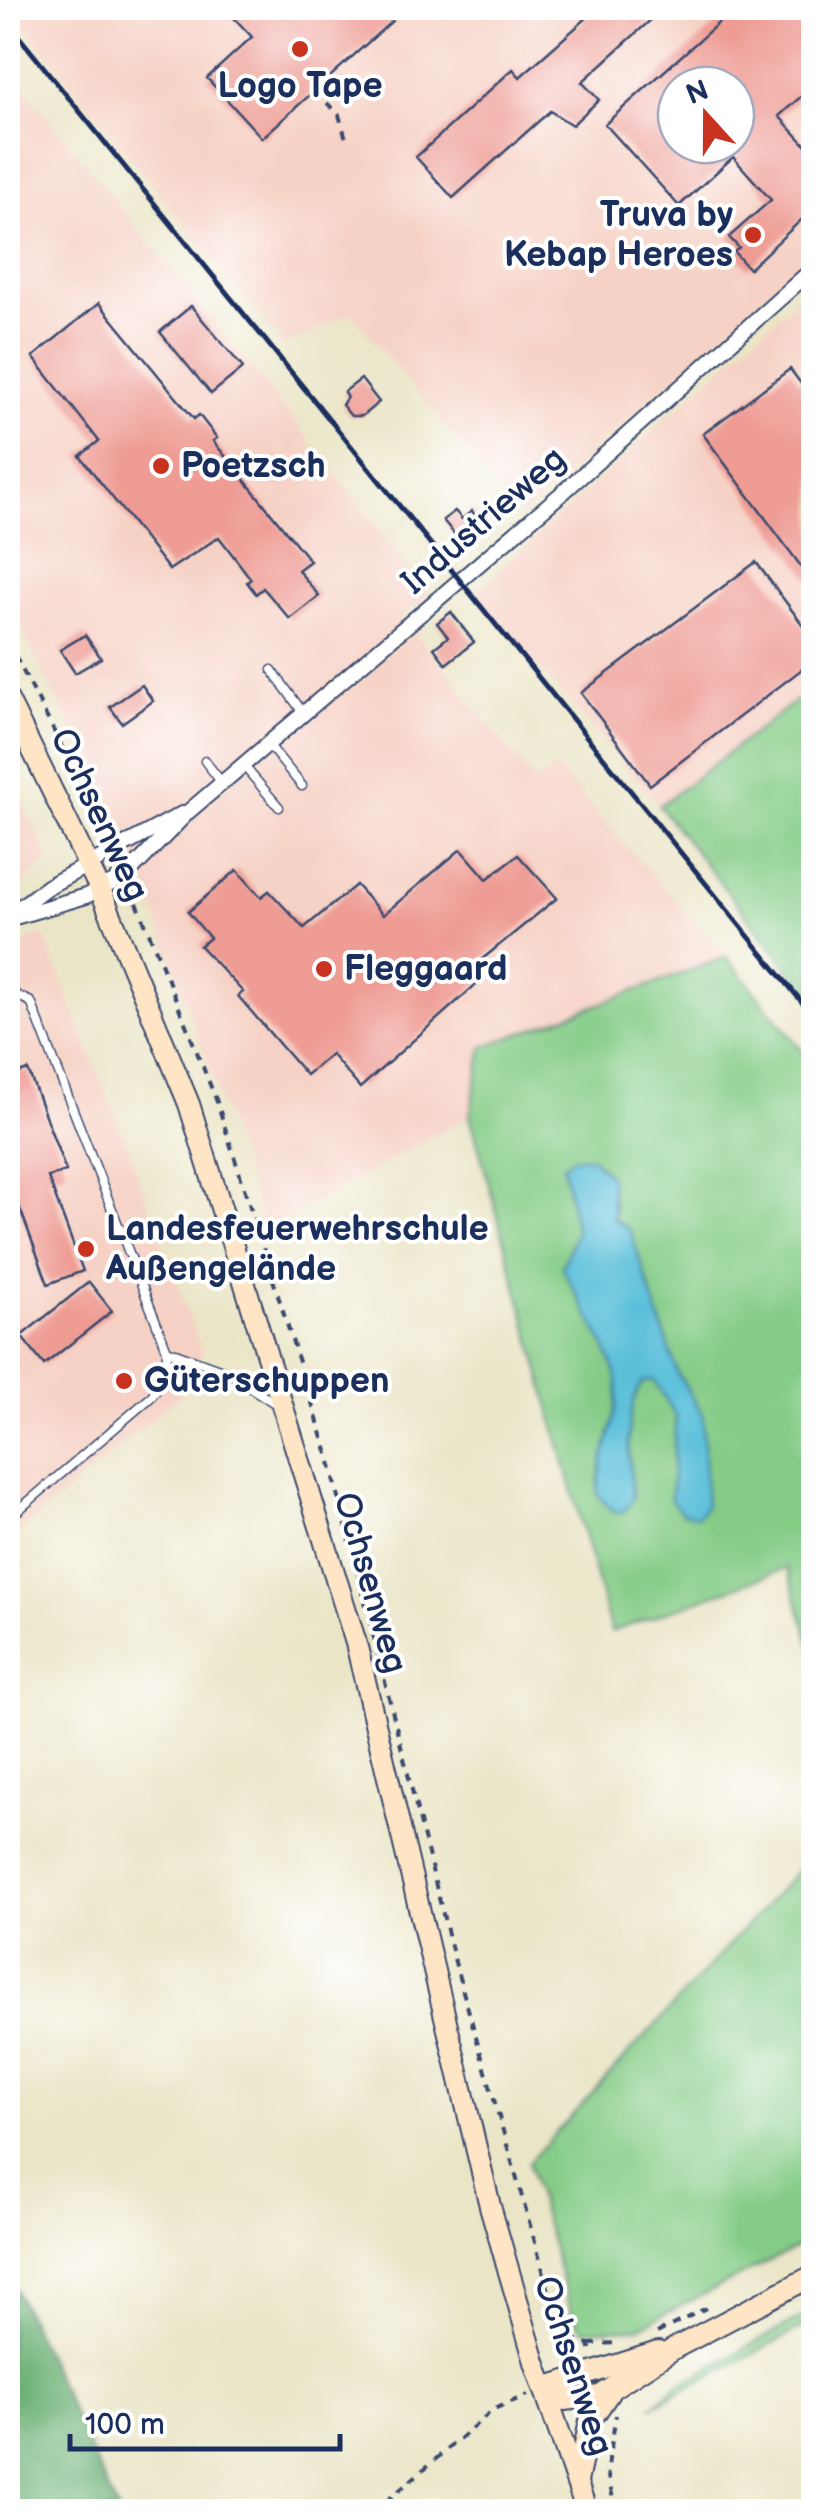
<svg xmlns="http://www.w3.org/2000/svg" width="821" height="2519" viewBox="0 0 821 2519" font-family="'Balsamiq Sans',sans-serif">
<rect width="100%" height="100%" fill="#fff"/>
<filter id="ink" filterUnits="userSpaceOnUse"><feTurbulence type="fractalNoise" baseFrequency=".01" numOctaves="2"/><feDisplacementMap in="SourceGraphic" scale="20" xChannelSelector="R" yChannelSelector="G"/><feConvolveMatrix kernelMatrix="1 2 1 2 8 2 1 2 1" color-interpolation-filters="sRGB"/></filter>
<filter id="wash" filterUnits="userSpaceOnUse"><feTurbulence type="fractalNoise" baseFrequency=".0048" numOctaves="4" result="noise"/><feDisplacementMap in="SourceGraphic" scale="40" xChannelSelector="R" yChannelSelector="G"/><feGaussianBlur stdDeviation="2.25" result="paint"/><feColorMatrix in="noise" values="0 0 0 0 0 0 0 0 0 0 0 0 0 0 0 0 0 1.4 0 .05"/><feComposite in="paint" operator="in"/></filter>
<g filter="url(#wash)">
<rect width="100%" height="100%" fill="#eae5c6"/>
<path fill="#f6d1c5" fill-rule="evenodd" d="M9 8H813V252L521 517 351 313 284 346ZM676 85H736V145H676Z
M8 69 297 424 429 595 402 616 535 782 555 767 727 957 483 1047 470 1115 265 1231 145 883 117 816 8 605Z
M813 284V688L659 806 474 593Z
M8 772 50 860 8 897Z
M43 934 127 1145 202 1352 192 1385 8 1541V950Z"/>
<path fill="#85cc87" stroke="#507e72" stroke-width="2.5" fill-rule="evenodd" d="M813 688V831L806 832 804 858 813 869V999L659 806Z
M727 957 813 1064V1652L787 1568 611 1632 470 1115 483 1047ZM614 1203V1219L630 1230 678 1374 703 1415 671 1500 676 1416 654 1379 643 1382C622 1412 629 1464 633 1498L624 1511H613L598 1495C598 1456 621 1421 617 1380 615 1358 574 1291 562 1267L577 1233Z
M813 1854V2239L637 2328 584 2330 573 2318 528 2163Z
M813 2311V2322L651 2407 678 2385Z"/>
<path fill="#6cb074" stroke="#447069" stroke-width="2.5" d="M8 2274 118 2511H8Z"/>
<path fill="#5cc0da" stroke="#3c789c" stroke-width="2.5" d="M574 1157H591L610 1177 614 1219 630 1230 678 1374 703 1415 706 1506 697 1516 682 1513 671 1500 676 1416 654 1380 643 1382C622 1412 629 1464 633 1498L624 1512 612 1511 598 1495C598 1456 621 1421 617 1380 615 1358 574 1291 562 1267L576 1232 563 1165Z"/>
<g id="blocks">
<path fill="#ee9c94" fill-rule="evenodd" d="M225 8H380L392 21 262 138 207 78 252 37Z
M598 8H664L582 82 599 100 572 125 550 111 453 198 416 157 513 69 520 77Z
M735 8H794L814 29V85L779 116 814 154V208L749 269 734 252 739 248 729 237 771 200 733 157 679 206 605 124ZM676 85H736V145H676Z
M99 303 194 419 199 415 217 438 213 441 310 561 298 570 319 596 290 619 263 588 256 594 247 582 251 579 219 537 169 570 80 456 99 441 33 357Z
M191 306 243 368 211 394 160 332Z
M790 369 814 401V584L703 434Z
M361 379 379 402 362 416H351L342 405 347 397 344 392Z
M455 511 462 519 472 511 485 528 463 545 443 520Z
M756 562 814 640V660L650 785 581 693Z
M451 612 474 642 446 664 434 648 448 637 437 623Z
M85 635 101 658 75 673 60 650Z
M142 685 153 701 122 723 110 707Z
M461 849 487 879 518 855 557 898 480 961 490 972 360 1088 331 1054 306 1075 238 996 243 992 200 946 210 938 188 912 237 870 261 897 269 891 304 928 356 885 383 915Z
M28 1070 66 1171 48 1177 83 1271 48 1284 8 1176V1077Z
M89 1282 112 1311 44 1365 21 1336Z"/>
</g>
</g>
<g filter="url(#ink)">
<use href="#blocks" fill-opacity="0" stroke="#3a4a6e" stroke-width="2.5"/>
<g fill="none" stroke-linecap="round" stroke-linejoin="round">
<defs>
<path id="lane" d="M272 670 304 714
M268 744 302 786
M205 761 222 783
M243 765 279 807
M8 991 31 1002 167 1350 166 1376 150 1398 8 1519
M167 1350 225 1371 279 1406"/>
<path id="street" d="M8 916 47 887 182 814
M8 919 86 896 126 876 188 812 561 494 814 268"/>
<path id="secondary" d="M8 700 100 889 189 1104 356 1643 490 2206 535 2362 587 2512
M544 2388 565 2400 600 2396 675 2348 814 2275
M544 2388 658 2352
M577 2482 590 2421 609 2393"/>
</defs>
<use href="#lane" stroke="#3a4a6e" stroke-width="11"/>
<use href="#street" stroke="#3a4a6e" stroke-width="18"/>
<use href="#secondary" stroke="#3a4a6e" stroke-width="24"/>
<path stroke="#3a4a6e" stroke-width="4" stroke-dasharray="8 8" stroke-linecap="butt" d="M327 103 339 115 347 142
M8 642 109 838
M131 888 217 1102 328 1454 458 1974 559 2326 565 2336 589 2344 592 2355
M657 2333 706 2308
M589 2344 619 2343
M374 2512 494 2409 528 2395
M616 2512 607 2472 616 2415"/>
<use href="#lane" stroke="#fff" stroke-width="8"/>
<use href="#street" stroke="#fff" stroke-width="14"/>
<use href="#secondary" stroke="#fee5c5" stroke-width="20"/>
<path stroke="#1b2f5e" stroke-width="5" d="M8 23 814 1017"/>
</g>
</g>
<g fill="#c8321e" stroke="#fff" stroke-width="4">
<circle cx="300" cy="49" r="10"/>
<circle cx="753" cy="235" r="10"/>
<circle cx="161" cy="466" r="10"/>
<circle cx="324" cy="969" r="10"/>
<circle cx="86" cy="1249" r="10"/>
<circle cx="124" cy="1381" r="10"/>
</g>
<g text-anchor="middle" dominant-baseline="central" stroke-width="8" stroke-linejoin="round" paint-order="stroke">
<g font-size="35" font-weight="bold" fill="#1b2f5e" stroke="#fff" text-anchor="start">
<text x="300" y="86" text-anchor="middle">Logo Tape</text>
<text x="733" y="215" text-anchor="end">Truva by<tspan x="733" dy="40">Kebap Heroes</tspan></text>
<text x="181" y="466">Poetzsch</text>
<text x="344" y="969">Fleggaard</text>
<text x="106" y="1229">Landesfeuerwehrschule<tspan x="106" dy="40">Außengelände</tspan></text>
<text x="144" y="1381">Güterschuppen</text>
</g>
<g font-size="35" fill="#1b2f5e" stroke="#fff">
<text transform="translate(484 521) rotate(-41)">Industrieweg</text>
<text transform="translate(99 815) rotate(65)">Ochsenweg</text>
<text transform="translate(370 1583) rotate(74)">Ochsenweg</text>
<text transform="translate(573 2366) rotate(72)">Ochsenweg</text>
</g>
</g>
<rect width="821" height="2519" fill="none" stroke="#fff" stroke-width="40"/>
<g transform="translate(706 115) rotate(339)"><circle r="48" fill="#ffffff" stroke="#a4acbf" stroke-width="2.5"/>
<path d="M0-8L18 38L0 25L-18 38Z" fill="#c8321e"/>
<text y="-15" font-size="28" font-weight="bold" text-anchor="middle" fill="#1b2f5e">N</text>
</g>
<path d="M70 2434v15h270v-15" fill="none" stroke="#1b2f5e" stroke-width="5"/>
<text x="85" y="2434" font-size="30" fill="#1b2f5e" stroke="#ffffff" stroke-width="8" paint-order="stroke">100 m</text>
</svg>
